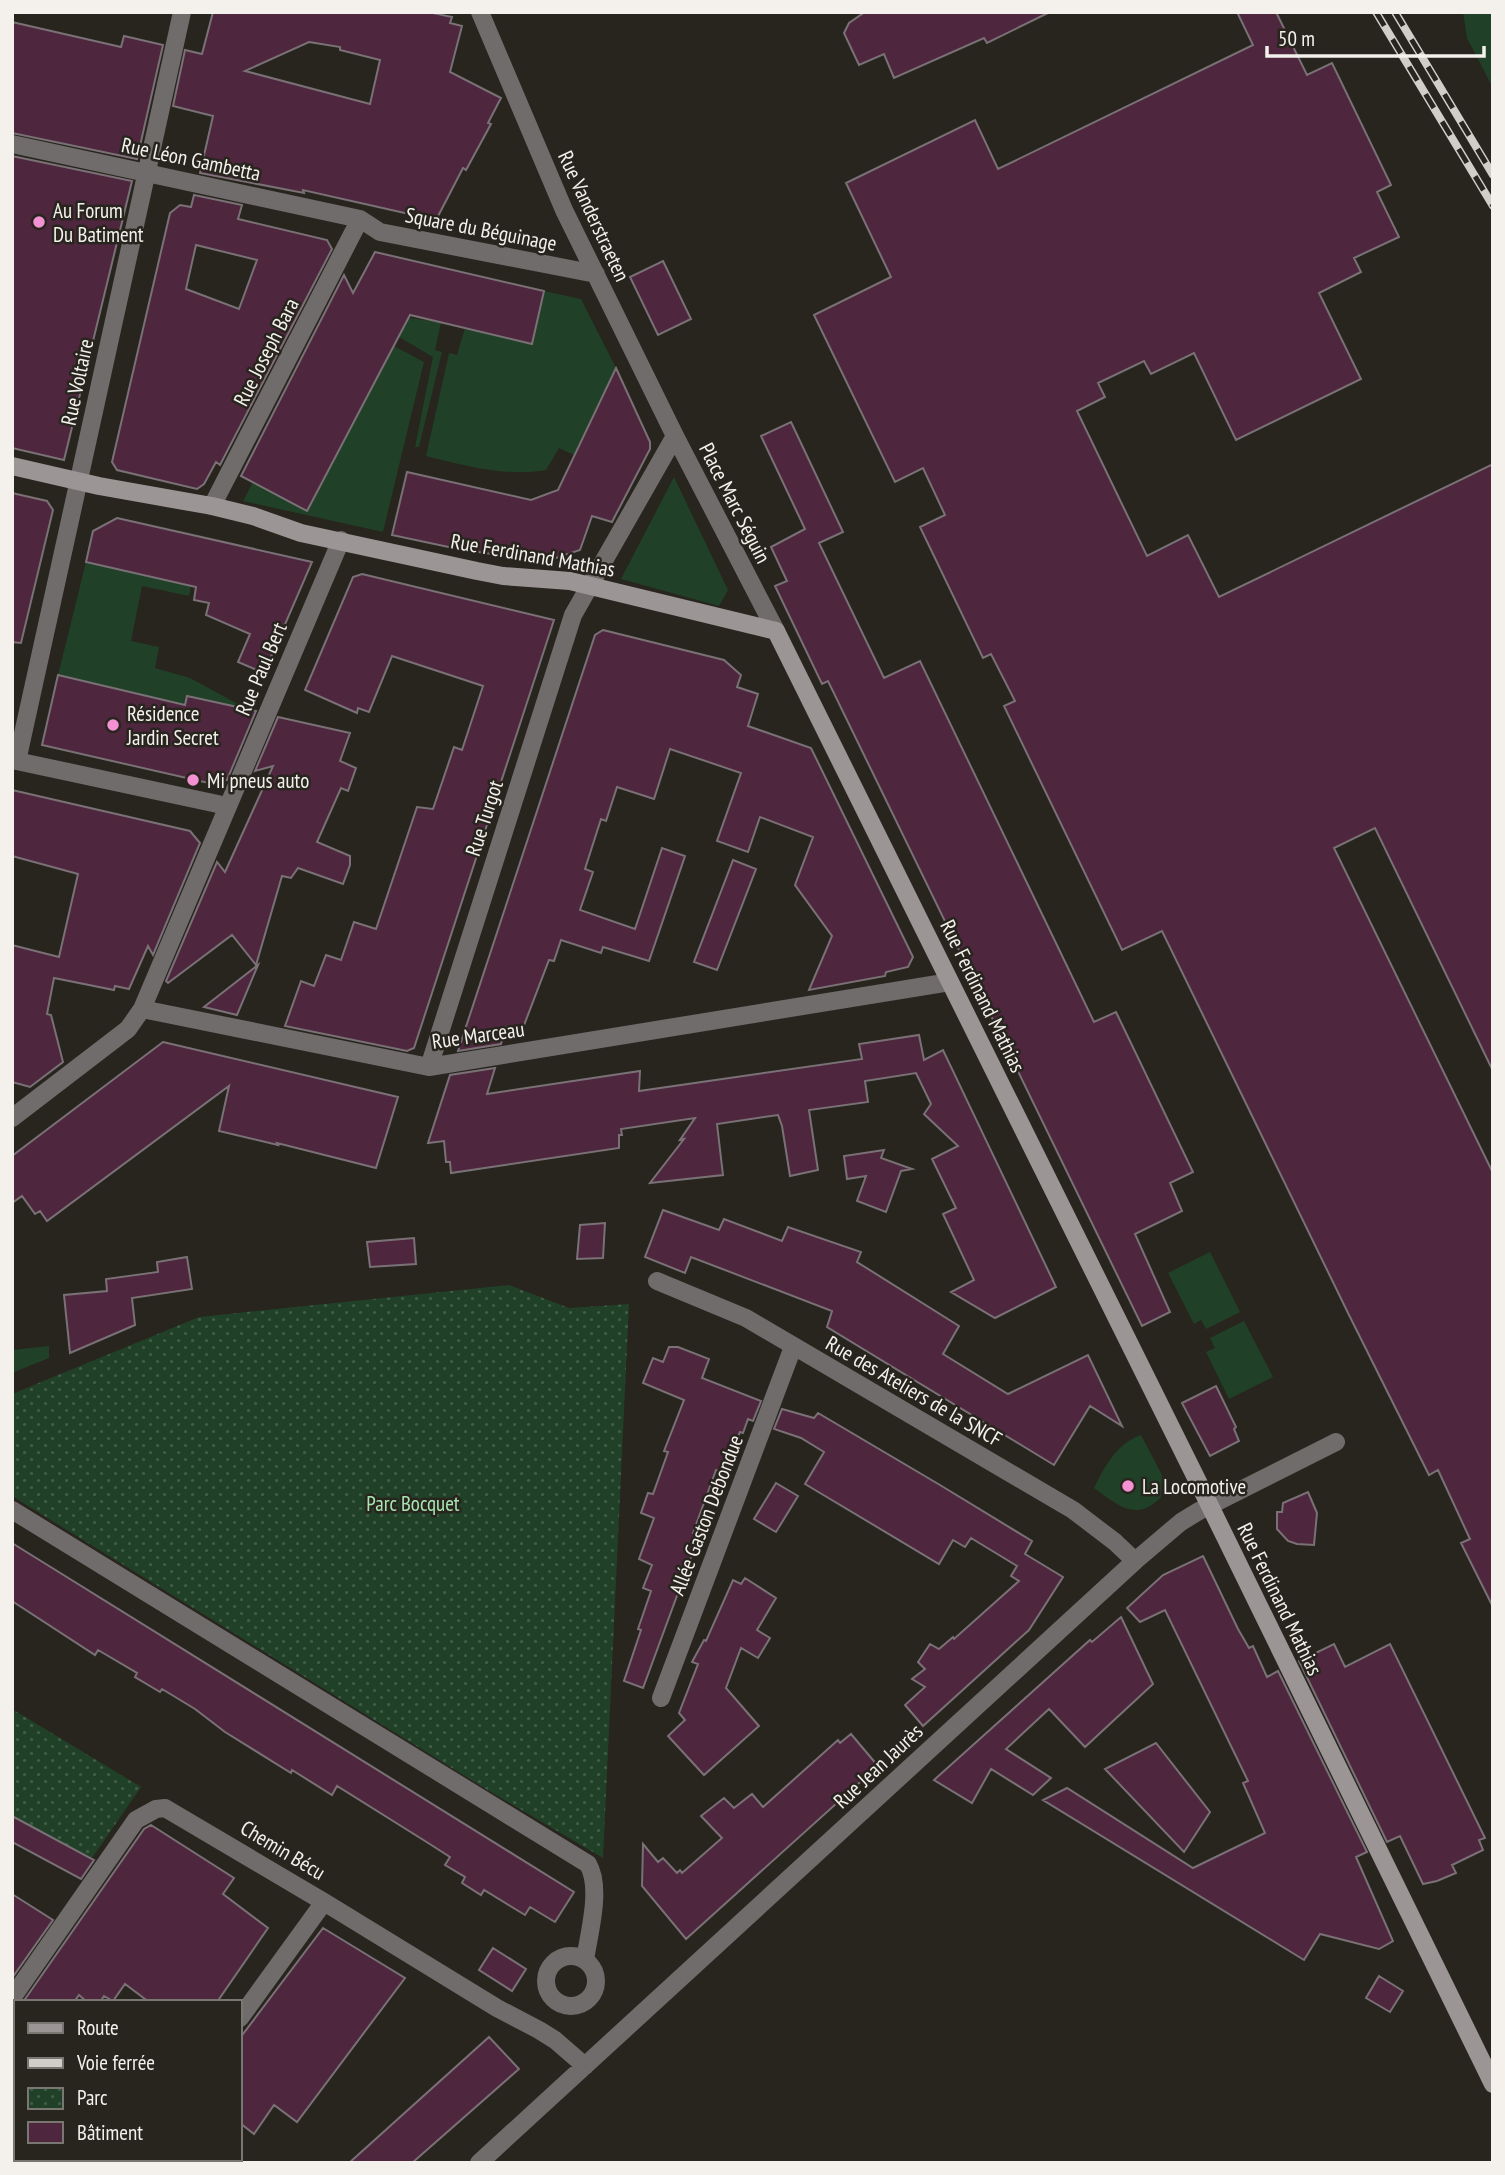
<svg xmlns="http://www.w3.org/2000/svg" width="1505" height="2175" viewBox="0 0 1505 2175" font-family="'PT Sans Narrow',sans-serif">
<defs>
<pattern id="park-dots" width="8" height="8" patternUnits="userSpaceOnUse" patternTransform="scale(1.75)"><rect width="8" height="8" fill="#204127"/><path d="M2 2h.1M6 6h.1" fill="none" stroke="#415d47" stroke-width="1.8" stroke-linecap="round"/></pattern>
</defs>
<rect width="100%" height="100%" fill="#28241e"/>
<path fill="#204127" d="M1463 12H1493V88L1467 38Z
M544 291 581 299 616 368 574 455 559 448 546 470C505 477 467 466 426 456L449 353 457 355 465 328 532 344Z
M409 318 441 322 435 350 442 352 419 447H415L433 357 399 337Z
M394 346 424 362 383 532 243 501 253 482 307 511Z
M674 477 728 590 719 606 621 579Z
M86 562 191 586 189 596 142 586 131 641 159 647 155 668 190 678 249 710 187 696 185 705 58 675Z
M1210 1252 1240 1312 1206 1329 1201 1320 1194 1324 1168 1273Z
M1244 1321 1273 1377 1229 1399 1206 1352 1215 1348 1210 1338Z
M49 1346V1358L12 1373V1350Z
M1141 1435 1162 1475 1161 1497C1137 1523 1117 1505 1094 1488 1105 1466 1116 1444 1141 1435Z"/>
<path fill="url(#park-dots)" d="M509 1285 569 1308 629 1304 603 1858 486 1789 12 1496V1394L199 1317Z
M12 1709 141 1787 92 1858 12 1816Z"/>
<path fill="#4e273e" stroke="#797175" stroke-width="2" fill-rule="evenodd" d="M213 12H428L452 17 450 23 462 26 450 72 501 98 488 123 491 124 466 170 463 168 436 220 303 190 304 193 200 173 213 116 173 106 185 50 202 54ZM309 42 340 47V50L380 60 370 104 245 71Z
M865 12H1050L987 43 984 38 894 78 884 54 859 65 844 33 849 23Z
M1237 12H1276L1307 75 1332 63 1391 185 1377 192 1399 237 1354 258 1361 272 1319 293 1361 379 1236 440 1194 353 1151 374 1144 361 1098 383 1105 397 1077 411 1147 556 1188 535 1219 597 1493 464V1071L1375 828 1334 848 1493 1173V1607L1461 1543 1470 1539 1438 1470 1429 1475 1349 1315 1162 931 1122 950 1004 706 1015 701 991 654 983 658 920 527 945 515 923 468 895 482 814 315 891 277 846 183 975 120 998 169 1253 45Z
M12 22 121 47 124 36 163 45 137 159 12 133Z
M12 156 132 181 64 460 12 448Z
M194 195 242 205 238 219 327 240 332 249 220 465 216 462 204 484 197 489 117 470 112 462 170 213 180 205 191 207ZM196 245 257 260 239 309 186 289Z
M375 252 544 291 532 344 410 315 307 511 241 476 344 275 353 293Z
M663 261 691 319 658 335 630 277Z
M616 368 650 442V449L612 522 592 516 580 550 544 562 458 549 392 535 407 472 531 500 558 490Z
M791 422 843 532 819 543 884 678 920 661 1094 1022 1116 1012 1193 1172 1170 1183 1182 1211 1135 1234 1170 1312 1142 1326 828 681 822 684 775 586 787 581 771 547 805 529 761 436Z
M12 493 47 501 53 510 21 643 12 642Z
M117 518 312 562 264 673 238 662 250 634 206 615 209 603 194 600 196 587 86 562 93 531Z
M362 574 554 620 414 1048 407 1051 285 1026 301 981 314 986 326 955 341 960 354 922 376 929 417 807 433 809 454 747 462 750 483 686 392 656 369 712 358 708 357 713 305 690 353 577Z
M603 630 724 660 741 675 737 687 758 694 748 726 811 748 913 957 908 967 886 972 885 976 809 990 832 936 795 885 813 837 760 817 748 852 717 841 741 773 670 749 654 799 617 787 606 821 601 819 585 869 593 872 580 910 635 929 662 848 685 856 649 961 603 947 601 953 561 940 554 961 549 960 521 1033 506 1027 501 1044 458 1051 595 635Z
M58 675 185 705 187 696 256 711 227 780 213 784 42 745Z
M278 717 350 733 340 761 356 768 348 791 341 788 317 842 350 856V865L343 884 298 868 291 878 282 876 256 965 232 935 168 983 166 981 217 862 225 872 273 766 255 771Z
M12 790 190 831 200 843 153 955 148 946 129 989 115 986 114 990 54 978 47 1014 51 1015 63 1062 30 1087 12 1082V945L59 957 78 874 12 856Z
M733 860 756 869 717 970 694 962Z
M258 965 237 1015 204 1007Z
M919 1035 924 1060 943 1050 1056 1287 995 1318 951 1292 974 1280 943 1214 956 1208 932 1159 958 1146 924 1114 931 1104 916 1073 865 1081 868 1102 809 1110 818 1170 790 1176 782 1126 778 1115 717 1124 723 1175 650 1183 684 1139 680 1140 695 1118 621 1129 622 1135H619V1148L451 1173 450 1162H446L444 1141 428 1143 450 1075 495 1068 487 1094 640 1071 639 1091 862 1059 859 1044Z
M163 1042 398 1097 376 1168 277 1143 278 1145 219 1131 229 1086 47 1221 40 1211 35 1214 22 1196 12 1203V1156Z
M884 1150 881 1158 912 1169 901 1171 886 1212 857 1201 866 1176 847 1179 844 1156Z
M663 1210 719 1230 724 1219 782 1241 788 1227 861 1252 857 1262 959 1326 943 1354 1008 1394 1088 1355 1122 1426 1090 1406 1054 1465 827 1327 832 1311 691 1257 685 1273 645 1257Z
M605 1223 603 1258 577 1259 580 1225Z
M414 1238 416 1264 370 1267 367 1242Z
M187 1257 192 1289 132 1298 135 1325 70 1353 64 1295 107 1291 106 1279 158 1272 157 1262Z
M669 1347H678L709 1359 702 1378 761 1401 753 1421 748 1419 743 1433 740 1432 723 1473 716 1470 693 1533 699 1536 643 1688 624 1681 641 1630 638 1629 651 1591 643 1588 652 1565 639 1559 654 1518 641 1513 648 1493 653 1494 668 1452 664 1451 684 1400 643 1383 653 1358 663 1362Z
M1216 1386 1236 1427 1234 1429 1239 1441 1210 1456 1182 1403Z
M782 1409 814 1418 818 1413 940 1485 1032 1541 1025 1554 1063 1577 1029 1630 923 1726 905 1705 925 1687 912 1679 925 1669 918 1662 930 1644 939 1649 953 1637 954 1639 1019 1581 1011 1576 1017 1566 971 1538 965 1547 953 1540 939 1564 805 1484 824 1452 801 1438 774 1429Z
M776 1483 798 1496 776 1532 754 1519Z
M1308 1492 1317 1513 1314 1545 1297 1544 1288 1541 1277 1529V1512H1282L1283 1503Z
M12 1543 574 1892 555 1922 530 1907 525 1915 484 1890 481 1895 462 1883 465 1877 445 1865 450 1857 425 1841 337 1786 332 1795 292 1770 291 1773 225 1732 195 1709 162 1689 160 1692 135 1677 137 1673 98 1650 95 1655 12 1601Z
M1203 1556 1238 1629 1249 1648 1253 1646 1267 1677 1278 1671 1367 1852 1356 1857 1393 1941 1379 1949 1320 1934 1304 1960 1043 1800 1067 1788 1193 1868 1265 1833 1243 1783 1248 1781 1165 1610 1140 1622 1127 1608 1163 1575Z
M745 1578 776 1598 757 1630 770 1638 758 1658 741 1648 726 1688 759 1726 704 1775 668 1736 685 1720 679 1713 698 1664 692 1662 704 1640 706 1641 733 1580 741 1584Z
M1121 1617 1153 1684 1085 1747 1049 1709 1006 1749 1051 1778 1033 1795 991 1769 972 1803 934 1780 1090 1640 1092 1642Z
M1334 1644 1345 1667 1390 1644 1485 1838 1479 1840 1483 1850 1452 1865 1456 1873 1437 1881 1423 1884 1400 1836 1387 1842 1299 1661Z
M851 1734 878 1766 686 1939 642 1886 643 1844 658 1862 663 1858 677 1873 680 1870 682 1873 722 1838 701 1816 724 1798 734 1808 752 1794 763 1807 838 1740 840 1743Z
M1156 1743 1210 1812 1184 1852 1105 1769Z
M12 1816 94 1860 81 1879 12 1842Z
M151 1825 234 1878 223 1894 268 1928 217 2002H149L125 1984 113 2001 104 1996 100 2002H87L79 1995 74 2002H23L144 1829Z
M12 1894 53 1920 12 1978Z
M323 1928 405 1978 297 2122 274 2105 254 2134 240 2123V2038Z
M493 1948 526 1969 512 1991 479 1970Z
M1379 1976 1403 1991 1390 2012 1366 1998Z
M489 2037 519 2069 412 2163H349Z"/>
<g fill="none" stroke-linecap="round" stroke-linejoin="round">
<path stroke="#716c6c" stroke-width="18" d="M480 12 564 210 675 436 776 631
M12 144 360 219 380 232 596 274
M212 506 360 219
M12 760 227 806
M17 761 182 12
M142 1009 341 540
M429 1067 573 615 675 436
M12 1118 128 1029 142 1009 429 1067 950 982
M657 1281 746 1318 1073 1510 1115 1542 1135 1561
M12 1510 588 1864C602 1888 589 1933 585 1960
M661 1698 793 1347
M546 1981a25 25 0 1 1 50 0a25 25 0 1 1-50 0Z
M12 1998 136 1820 156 1809 165 1808 324 1902 497 2008 539 2030 555 2040 585 2066
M240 2018 324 1902
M134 2163 137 2159
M479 2163 1135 1561 1181 1522 1199 1511 1336 1442"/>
<path stroke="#9c9595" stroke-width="18" d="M12 466 99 486 212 506 253 516 301 533 477 571 503 576 570 581 776 631 1210 1506 1493 2084"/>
<defs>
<path id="rail" d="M1376 12 1493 206
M1395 12 1493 175"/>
</defs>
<use href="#rail" stroke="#d1cec9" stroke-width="8"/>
<use href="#rail" stroke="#28241e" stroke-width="5" stroke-dasharray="16" stroke-linecap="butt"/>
</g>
<g fill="#f491d3" stroke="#28241e" stroke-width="2.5">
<circle cx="39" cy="222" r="7"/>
<circle cx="113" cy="725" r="7"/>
<circle cx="193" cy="780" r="7"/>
<circle cx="1128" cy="1486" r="7"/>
</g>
<g text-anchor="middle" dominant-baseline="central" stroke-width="5" stroke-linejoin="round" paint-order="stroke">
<g font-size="21" fill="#f4f1ed" stroke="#28241e">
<text transform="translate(191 159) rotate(12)">Rue Léon Gambetta</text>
<text transform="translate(594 216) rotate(65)">Rue Vanderstraeten</text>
<text transform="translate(481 229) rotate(11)">Square du Béguinage</text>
<text transform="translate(266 352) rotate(-63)">Rue Joseph Bara</text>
<text transform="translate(77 382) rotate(-78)">Rue Voltaire</text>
<text transform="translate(735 503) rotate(63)">Place Marc Séguin</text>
<text transform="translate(533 555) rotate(10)">Rue Ferdinand Mathias</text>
<text transform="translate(261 669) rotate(-67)">Rue Paul Bert</text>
<text transform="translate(484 818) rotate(-72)">Rue Turgot</text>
<text transform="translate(983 996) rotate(64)">Rue Ferdinand Mathias</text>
<text transform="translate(478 1035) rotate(-8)">Rue Marceau</text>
<text transform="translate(914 1391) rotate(30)">Rue des Ateliers de la SNCF</text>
<text transform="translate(706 1515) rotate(-69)">Allée Gaston Debondue</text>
<text transform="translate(1280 1599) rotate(64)">Rue Ferdinand Mathias</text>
<text transform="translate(878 1766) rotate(-43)">Rue Jean Jaurès</text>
<text transform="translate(283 1850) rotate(31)">Chemin Bécu</text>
</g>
<g font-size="21" fill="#f4f1ed" stroke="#28241e" text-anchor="start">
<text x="53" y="210">Au Forum<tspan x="53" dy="24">Du Batiment</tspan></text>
<text x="127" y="713">Résidence<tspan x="127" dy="24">Jardin Secret</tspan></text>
<text x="207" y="780">Mi pneus auto</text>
<text x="1142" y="1486">La Locomotive</text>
</g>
<g font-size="21" fill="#a7e6b2" stroke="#28241e">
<text x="413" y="1503">Parc Bocquet</text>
</g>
</g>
<rect width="1505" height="2175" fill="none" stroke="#f4f1ed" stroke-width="28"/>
<rect x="14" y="2000" width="228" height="161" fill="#28241e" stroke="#7a7671" stroke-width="2"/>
<rect x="28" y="2023" width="35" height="10" fill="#9c9595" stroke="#7a7671" stroke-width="2"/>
<text x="77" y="2035" font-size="21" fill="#f4f1ed">Route</text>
<rect x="28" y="2058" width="35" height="10" fill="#d1cec9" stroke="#7a7671" stroke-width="2"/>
<text x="77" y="2070" font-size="21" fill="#f4f1ed">Voie ferrée</text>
<rect x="28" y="2088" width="35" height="21" fill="url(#park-dots)" stroke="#7a7671" stroke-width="2"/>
<text x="77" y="2105" font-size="21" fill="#f4f1ed">Parc</text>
<rect x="28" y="2122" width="35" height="21" fill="#4e273e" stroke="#7a7671" stroke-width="2"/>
<text x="77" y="2140" font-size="21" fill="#f4f1ed">Bâtiment</text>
<path d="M1267 46v10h217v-10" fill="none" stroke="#f4f1ed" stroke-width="3.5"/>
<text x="1278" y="46" font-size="21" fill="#f4f1ed" stroke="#28241e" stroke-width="5" paint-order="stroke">50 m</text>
</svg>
